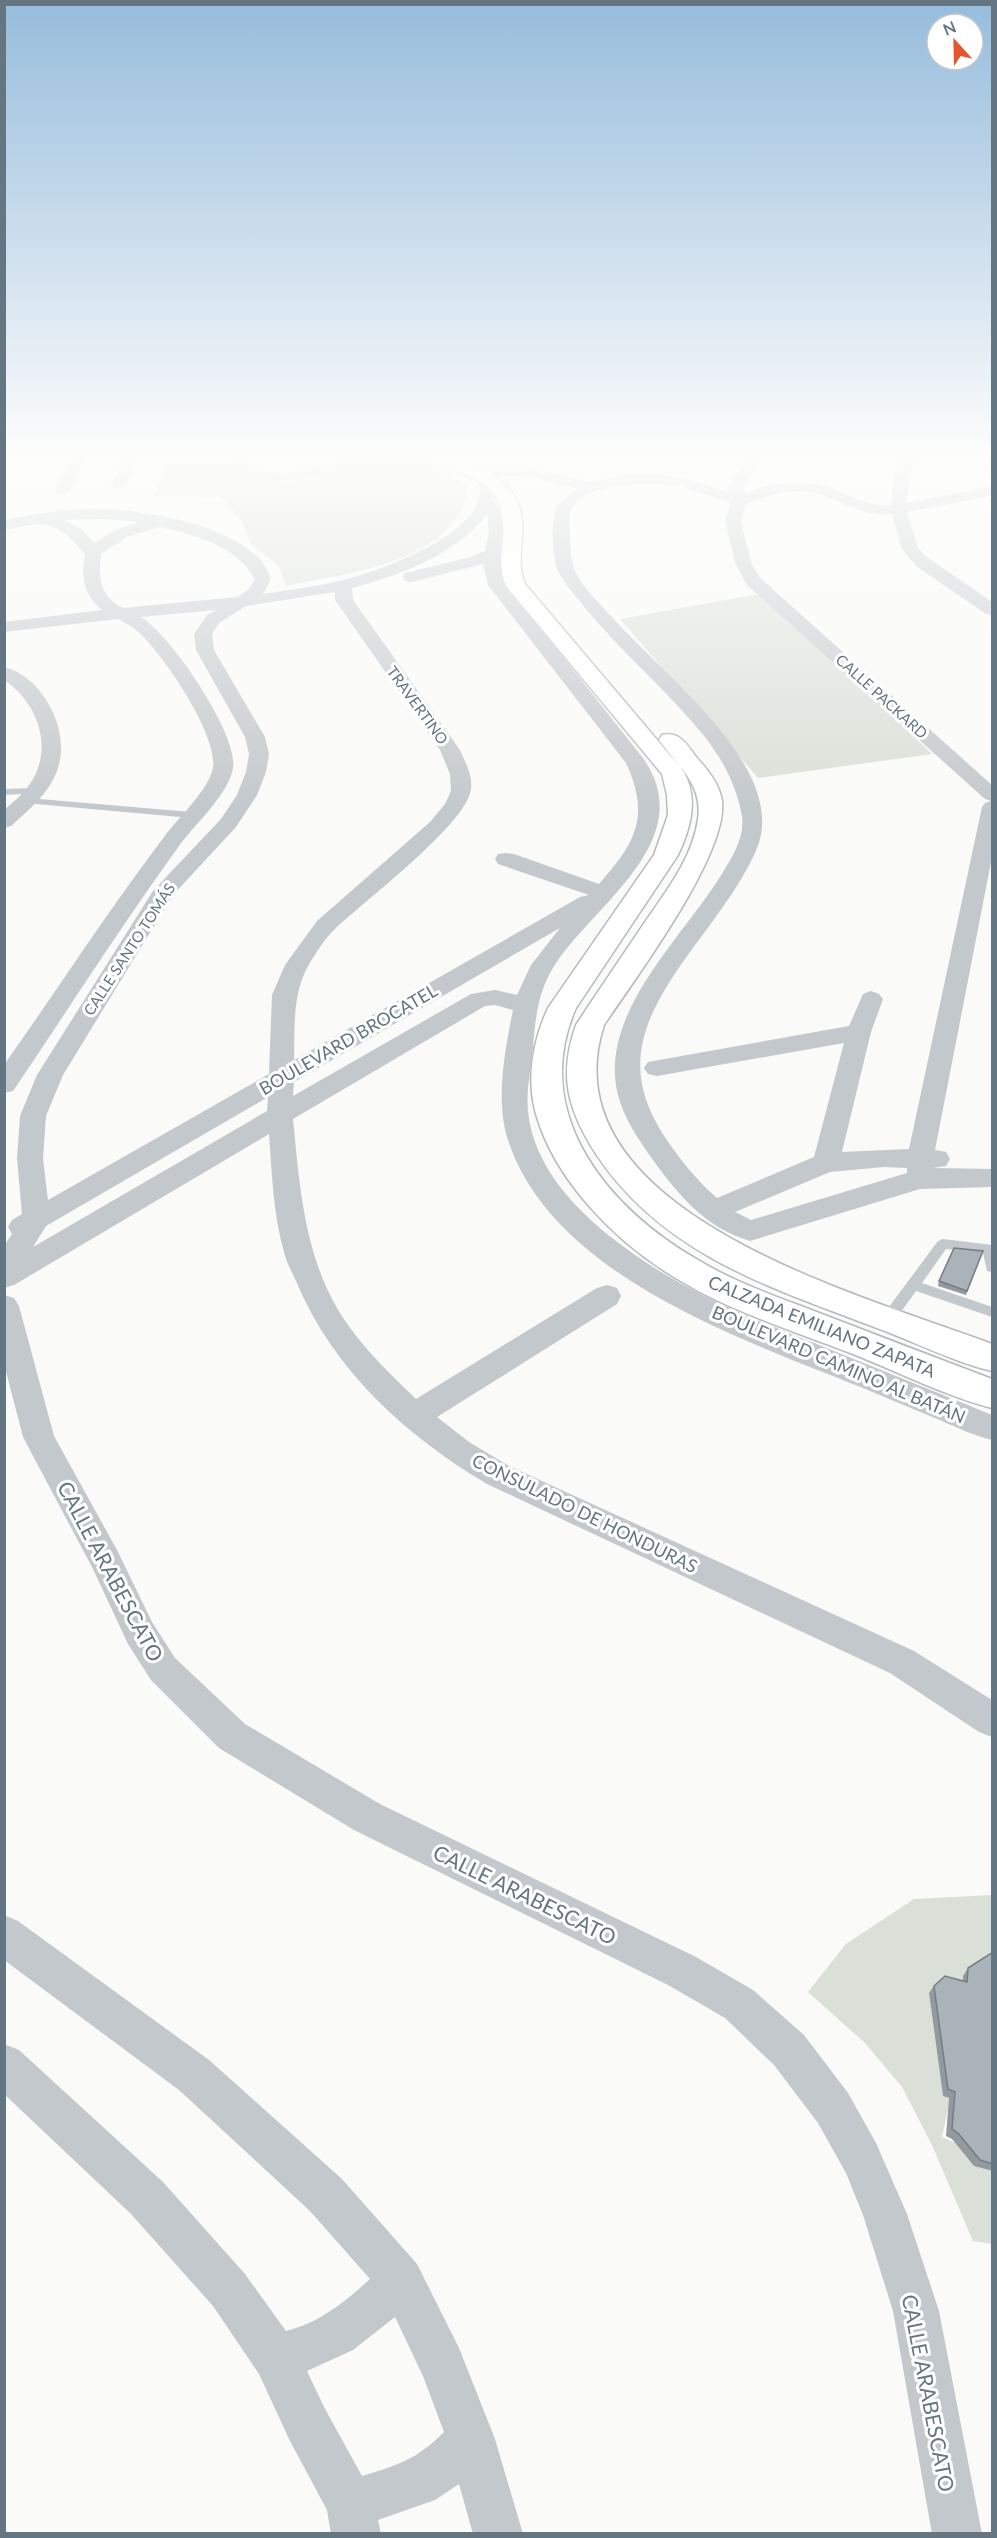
<svg xmlns="http://www.w3.org/2000/svg" width="997" height="2538" viewBox="0 0 997 2538" font-family="Lato,sans-serif">
<rect width="100%" height="100%" fill="#fafaf8"/>
<path fill="#dadfd7" d="M374 457H418L468 486C466 495 464 505 460 513 429 566 341 574 286 586L279 566 251 544 241 520 221 497 154 496 168 464 236 463C240 467 244 474 249 476 284 489 344 476 374 457Z
M764 593 932 754 758 778 620 619Z
M992 1895V1959L962 1990 940 1984 929 1994 943 2096 950 2099 942 2137 978 2153 992 2171V2244L973 2241 932 2145 902 2087 865 2043 808 1992 846 1944 914 1899Z"/>
<g fill="none" stroke-linecap="round" stroke-linejoin="round">
<defs>
<path id="primary" d="M428 457C466 456 519 477 522 520 524 542 516 563 525 584L680 767 659 740 662 735C680 731 687 745 697 758 707 769 717 781 721 796 735 846 634 980 604 1025 543 1212 868 1297 992 1344V1371C954 1362 915 1342 877 1328 771 1288 662 1254 596 1154 568 1110 558 1076 576 1025 598 991 621 958 643 925 664 894 693 858 698 819 701 799 694 783 681 768 700 795 691 828 678 855L576 1008C529 1115 609 1209 698 1260 734 1282 775 1296 814 1311 874 1334 933 1357 992 1379V1408C948 1397 896 1371 853 1354 793 1331 729 1311 674 1277 616 1242 555 1181 536 1114 526 1078 533 1041 548 1008L654 855 668 815 667 795 662 774 506 586C499 570 501 557 503 540 507 481 476 481 431 461Z"/>
</defs>
<use href="#primary" stroke="#b5babe" stroke-width="3"/>
<path stroke="#bbbfc2" stroke-width="2" stroke-dasharray="1.5 1.5" stroke-linecap="butt" d="M985 475 992 459"/>
<path fill="#c3c8cc" fill-rule="evenodd" d="M35 788 38 789V793L4 795V789Z
M28 798 191 812 196 815 191 818 25 803 23 801Z
M943 1239 992 1245V1272L987 1271 983 1253 946 1249 922 1283 992 1307V1317L916 1291 893 1323H883L881 1319 883 1315 938 1241Z"/>
<path fill="#c3c8cc" fill-rule="evenodd" d="M71 457H85L68 494H58L55 491Z
M125 457H139L124 488H114L111 485Z
M235 457H249L253 466C290 486 331 456 368 457 353 475 274 486 252 477 242 473 237 466 235 457Z
M750 457H765L742 488 747 492C774 483 802 478 829 488 849 495 869 507 891 505L894 472 903 457H917L910 472 907 503 992 486V496L907 512 918 548 928 558 992 602V615L986 614 916 566 902 549 892 514C855 518 834 492 801 491 782 490 764 498 746 504L741 522 752 565 760 578 992 785V857L935 1150 946 1152 950 1159 946 1166 933 1168 992 1169V1187L920 1189 750 1241C706 1228 679 1196 653 1160 639 1140 624 1119 618 1095 597 1013 685 936 723 872 733 856 745 836 742 816 737 787 723 760 705 737 668 691 623 654 585 608 576 596 565 585 558 571 552 557 550 520 557 507 562 499 570 494 578 489 550 482 520 471 492 478L496 489 493 501C516 528 495 550 502 580L643 758C701 841 592 905 553 968 538 992 535 1020 533 1048 531 1069 526 1090 528 1111 533 1168 580 1215 624 1247 684 1292 755 1320 824 1347 880 1370 937 1392 992 1415V1440C975 1436 958 1428 942 1421 914 1409 886 1398 858 1386 739 1338 552 1275 508 1140 495 1101 505 1049 513 1010L495 1005 485 1006 293 1119C300 1190 305 1265 348 1325 367 1352 392 1376 416 1399L597 1288 607 1285 617 1288 621 1296 617 1304 437 1417 469 1442 509 1466 914 1651 992 1700V1737L979 1732 890 1673 487 1484C406 1436 333 1370 296 1281 292 1272 286 1262 284 1252 273 1214 272 1173 269 1134L14 1285 4 1288V1246L12 1234 8 1227 12 1220 22 1214 17 1159 20 1116 37 1075 153 891 221 819 237 795 246 772 249 754 245 737 196 650 194 634 207 615 216 610 141 617C170 634 239 735 233 768 229 794 194 825 179 846 121 926 68 1010 13 1091L4 1093V1065C57 990 108 911 164 837 177 819 210 789 213 767 218 735 162 652 137 631 132 626 125 623 118 619L4 632V622L102 610C83 595 81 576 85 554 55 519 46 521 4 530V520C33 514 61 510 91 509 140 508 224 523 260 559 265 565 268 573 271 579L263 594C293 589 325 586 354 577 389 567 481 533 480 489 480 485 478 480 476 476L479 473 502 466H520L590 482 626 475 657 474 688 479 730 493 726 488ZM657 484 681 486 730 503 725 522 736 565 747 585 985 799 991 801 985 803 982 807 909 1149 842 1152 871 1032 883 999 879 994 871 991 863 994 849 1026 648 1062 644 1068 648 1074 657 1076 844 1043 814 1157 717 1198C701 1184 687 1168 674 1150 627 1087 631 1040 674 975 695 943 720 914 740 881 759 848 769 830 757 792 737 730 653 663 609 614 598 602 585 589 577 575 570 561 570 546 570 531 570 524 568 514 572 508 588 484 632 484 657 484ZM487 514 489 532 485 551 467 558 405 573 403 577 405 581 411 582 483 564 488 585 626 763C651 817 635 843 599 884L514 854 506 853 498 854 495 859 498 864 589 895 580 897 294 1060C295 1026 292 996 308 966 315 954 325 938 335 929 364 901 467 824 471 789 473 775 465 762 460 750L353 600 352 588C400 575 456 555 487 514ZM105 519 138 522 116 530 94 543 81 529 64 520ZM160 527C194 534 237 546 255 579L248 590 237 597 123 608C100 596 98 579 101 554L127 537ZM335 592V600L440 750 450 774 451 791 445 804 430 822 317 921 285 965 272 995 269 1074 48 1200 43 1159 46 1116 63 1075 173 895 236 827 257 795 266 772 269 754 265 737 214 650 212 634 219 623 246 606ZM560 928 531 965 517 995 495 990 471 994 293 1096 294 1082ZM268 1097 267 1111 33 1247 46 1226ZM884 1167 907 1168V1173L751 1220 735 1212 830 1172Z
M4 667C42 676 69 728 59 764 53 790 30 809 11 826L4 828V810C15 801 26 791 33 779 53 744 36 701 4 680Z
M4 1295 14 1298 19 1306 54 1436 117 1550 152 1622 175 1658 245 1724 380 1804 696 1957 753 1990 804 2035 848 2093 876 2143 907 2214 939 2311 982 2534H932L893 2311 863 2215 846 2173 818 2123 774 2065 725 2018 668 1985 354 1830 219 1748 151 1680 128 1644 93 1569 23 1437 4 1364Z
M4 1915 18 1921 209 2060 342 2179 417 2264 459 2348 495 2439 523 2534H473L459 2484 435 2500 378 2520 381 2534H331L327 2510 290 2441 259 2374 213 2306 131 2214 4 2094V2044L19 2050 163 2182 245 2274 286 2331C319 2323 345 2302 370 2279L310 2211 179 2090 4 1960ZM395 2317 423 2376 444 2432C417 2459 399 2465 362 2476L324 2407 307 2371 353 2350Z"/>
<use href="#primary" fill="#fff" fill-rule="evenodd"/>
</g>
<path fill="#929a9f" d="M983 1251 966 1295 938 1286 939 1281Z
M993 1952V2171L974 2166 952 2139 946 2136 949 2098 943 2096 929 1993 934 1986 963 1981V1976L968 1968Z"/>
<path fill="#aab3b9" stroke="#777d82" stroke-width="1.5" d="M954 1248 983 1251 967 1291 939 1281Z
M993 1952V2164L980 2160 958 2133 952 2129 955 2092 948 2089 934 1986 945 1976 967 1982 968 1968Z"/>
<linearGradient id="sky" x2="0" y2="1"><stop stop-color="#96bcdc"/><stop offset="0.56" stop-color="#fdfdfc"/><stop offset="1" stop-color="#fdfdfc" stop-opacity="0"/></linearGradient>
<rect width="997" height="812" fill="url(#sky)"/>
<g text-anchor="middle" dominant-baseline="central" stroke-width="6" stroke-linejoin="round" paint-order="stroke">
<g font-size="15" fill="#657683" stroke="#fff">
<text transform="translate(882 696) rotate(42)">CALLE PACKARD</text>
<text transform="translate(418 705) rotate(54)">TRAVERTINO</text>
<text transform="translate(129 949) rotate(-57)">CALLE SANTO TOMÁS</text>
</g>
<g font-size="18" fill="#657683" stroke="#fff">
<text transform="translate(348 1039) rotate(-30)">BOULEVARD BROCATEL</text>
<text transform="translate(822 1326) rotate(22)">CALZADA EMILIANO ZAPATA</text>
<text transform="translate(839 1364) rotate(23)">BOULEVARD CAMINO AL BATÁN</text>
<text transform="translate(585 1513) rotate(26)">CONSULADO DE HONDURAS</text>
</g>
<g font-size="21" fill="#657683" stroke="#fff">
<text transform="translate(111 1571) rotate(62)">CALLE ARABESCATO</text>
<text transform="translate(525 1894) rotate(26)">CALLE ARABESCATO</text>
<text transform="translate(929 2393) rotate(79)">CALLE ARABESCATO</text>
</g>
</g>
<rect width="997" height="2538" fill="none" stroke="#657683" stroke-width="12"/>
<g transform="translate(955 42) rotate(338)"><circle r="28" fill="#ffffff" stroke="#c1c8cd" stroke-width="1.5"/>
<path d="M0-4.5L10 22L0 15L-10 22Z" fill="#e4572e"/>
<text y="-9" font-size="16" font-weight="bold" text-anchor="middle" fill="#657683">N</text>
</g>
</svg>
